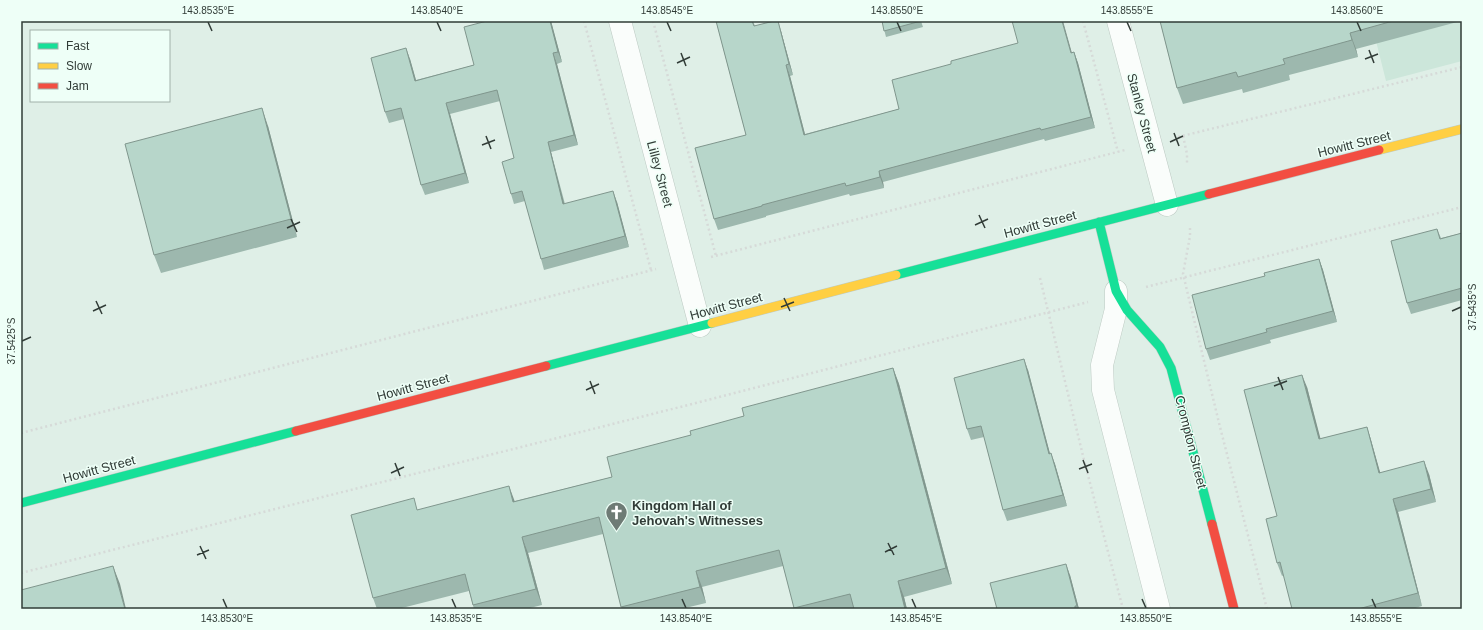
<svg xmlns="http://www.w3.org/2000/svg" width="1483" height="630" viewBox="0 0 1483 630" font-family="Arial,sans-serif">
<rect width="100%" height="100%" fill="#dfefe7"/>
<path fill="#cce6da" d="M1371 21H1462V61L1386 81Z"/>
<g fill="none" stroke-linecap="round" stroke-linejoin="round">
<defs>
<path id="street" d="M620 21 700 326
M1118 21 1167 205
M1116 291V309L1102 365 1103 390 1159 609"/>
<path id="fast" d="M1099 222 1116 291 1127 310 1160 347 1171 368 1212 524
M896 275 1209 194
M546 366 712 323
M21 503 296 431"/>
<path id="slow" d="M1379 150 1462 129
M712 323 896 275"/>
<path id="jam" d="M1209 194 1379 150
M296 431 546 366
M1212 524 1234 609"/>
</defs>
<use href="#street" stroke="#bdcac3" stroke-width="23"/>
<use href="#fast" stroke="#bdcac3" stroke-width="10"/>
<use href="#slow" stroke="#bdcac3" stroke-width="10"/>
<use href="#jam" stroke="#bdcac3" stroke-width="10"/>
<path stroke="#d6dad8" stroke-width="2.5" stroke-dasharray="2 3" stroke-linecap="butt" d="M584 21 651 270
M653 21 716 256
M1083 21 1118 152
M1183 136 1187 154V163
M1178 137 1462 67
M1190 228V236L1183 274 1220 427 1267 609
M711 257 1125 150
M1040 278 1084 460 1123 609
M1146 287 1462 207
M21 433 656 269
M21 573 688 405 1088 302"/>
<use href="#street" stroke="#fafdfb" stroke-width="22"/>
<use href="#fast" stroke="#16e098" stroke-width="9"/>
<use href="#slow" stroke="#ffcf43" stroke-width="9"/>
<use href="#jam" stroke="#f24e42" stroke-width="9"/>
</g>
<path fill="#9db8ae" d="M551 21 562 62 557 64 578 145 551 152 565 204 617 202 629 247 544 270 541 259 525 201 514 204 511 194 514 158 500 101 450 114 469 183 425 195 421 185 404 119 389 123 385 112 410 59 416 80 474 65Z
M716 21H753L755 26 781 31 793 75 790 76 805 134 899 109 1074 52 1078 63 1095 128 1045 141 1044 139 883 182 884 188 850 196 849 194 766 216V217L718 230 714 219 746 135Z
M882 21H921L923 27 886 37Z
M1160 21H1461L1356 49 1358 57 1289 75 1290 80 1243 93 1242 89 1183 104 1177 88Z
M268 126 297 237 161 273 154 255Z
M1437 229 1441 238 1462 233V300L1411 314 1407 303Z
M1319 259 1323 270 1337 322 1270 340 1271 343 1210 360 1206 349Z
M893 368 899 384 952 584 904 597 907 609H795L783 566 702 587 706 603 681 609H622L603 534 528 553 542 605 526 609H474L469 591 398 609H377L373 598 515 501 612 477 691 435 744 416Z
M1028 370 1050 454 1055 464 1067 506 1007 521 1003 510 984 437 971 440 967 429Z
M1307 387 1320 439 1367 427 1371 440 1380 473 1429 474 1436 502 1398 512 1422 606 1412 609H1292L1284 575 1282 576 1277 563V516Z
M1070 575 1079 609H997Z"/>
<path fill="#80968d" d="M550 21H551L562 62 558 52Z
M778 21 781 31 793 75 789 64Z
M1062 21H1063L1075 64 1071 53Z
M1350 33 1356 49 1358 57 1352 40Z
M406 48 410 59 419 91 415 81Z
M1074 52 1078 63 1095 128 1091 117Z
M553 53 557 64 578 145 574 135Z
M786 65 790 76 808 146 804 135Z
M446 103 450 114 469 183 465 173Z
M262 108 268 126 297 237 291 219Z
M548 142 551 152 567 215 563 204Z
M879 171 883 182 884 188 880 177Z
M613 191 617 202 629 247 625 236Z
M1319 259 1323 270 1337 322 1333 311Z
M1024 359 1028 370 1053 465 1049 454Z
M893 368 899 384 952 584 946 568Z
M1302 375 1307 387 1324 452 1319 439Z
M1367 427 1371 440 1384 486 1379 473Z
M1051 453 1055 464 1067 506 1063 495Z
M1424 461 1429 474 1436 502 1431 489Z
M509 486 515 502H513Z
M1393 499 1398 512 1422 606 1418 593Z
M522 537 528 553 542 605 536 589Z
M1066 564 1070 575 1079 609H1078L1077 606Z
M113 566 120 584 126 609H125Z
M696 571 702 587 706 603 700 587Z
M898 581 904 597 907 609H905Z"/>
<path fill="#b7d6ca" stroke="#80968d" d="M487 21H550L558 52 553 53 574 135 548 142 563 204 613 191 625 236 541 259 522 191 511 194 502 162 514 158 497 90 446 103 465 173 421 185 401 108 385 112 371 58 406 48 415 81 474 65 464 27Z
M716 21H752L754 26 774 21H778L789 64 786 65 804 135 899 109 892 80 951 64V61L1018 43 1012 21H1062L1071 53 1074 52 1091 117 1041 130 1040 128 879 171 880 177 846 186 845 183 762 205V206L714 219 695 148 746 135Z
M882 21H921L884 31Z
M1160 21H1393L1350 33 1352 40 1283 59 1285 64 1238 77 1236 72 1177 88Z
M262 108 291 219 154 255 125 144Z
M1437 229 1440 239 1462 233V288L1407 303 1391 241Z
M1319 259 1333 311 1266 329 1267 332 1206 349 1192 295 1265 276 1264 273Z
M1024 359 1049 454 1051 453 1063 495 1003 510 981 426 967 429 954 378Z
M893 368 946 568 898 581 905 609H854L850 594 794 608 779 550 696 571 700 587 621 607 599 517 522 537 536 589 473 605 465 574 373 598 351 515 414 498 417 510 509 486 513 502 612 477 607 457 691 435 690 431 744 416 742 408Z
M1302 375 1319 439 1367 427 1379 473 1424 461 1431 489 1393 499 1418 593 1358 609H1292L1280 562 1277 563 1266 519 1277 516 1244 390Z
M1066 564 1077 606H1075V609H997L990 583Z
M113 566 125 609H21V590Z"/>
<path fill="none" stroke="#313c37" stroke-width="1.5" d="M208 22 212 31M437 22 441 31M667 22 671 31M897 22 901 31M1127 22 1131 31M1357 22 1361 31M1369 50 1374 63M681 53 686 66M1365 59 1378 54M677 63 690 57M1174 133 1179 146M486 136 491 149M1170 142 1183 136M482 145 495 140M979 215 985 228M291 219 297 232M975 225 988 219M287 228 300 222M784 298 790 311M96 301 102 314M781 307 794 302M93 311 106 305M1452 311 1461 307M22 341 31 337M1278 377 1283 390M590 381 595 394M1274 386 1287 381M586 390 599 384M1083 460 1088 473M395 463 400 476M1079 469 1092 464M391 473 404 467M888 543 894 555M200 546 206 559M885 552 897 546M197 555 209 550M223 599 227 608M452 599 456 608M682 599 686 608M912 599 916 608M1142 599 1146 608M1372 599 1376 608"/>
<defs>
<symbol id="church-pin" viewBox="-11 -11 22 30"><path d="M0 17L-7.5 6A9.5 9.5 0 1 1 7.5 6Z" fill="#6e7b75" stroke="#eefff7"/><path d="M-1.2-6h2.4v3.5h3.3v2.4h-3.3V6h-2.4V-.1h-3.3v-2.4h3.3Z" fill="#fff"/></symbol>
</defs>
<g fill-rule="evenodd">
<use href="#church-pin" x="604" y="500" width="25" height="34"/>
</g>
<g text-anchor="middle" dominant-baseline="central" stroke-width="3" stroke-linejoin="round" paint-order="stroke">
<g font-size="13" fill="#313c37" stroke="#eefff7">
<text transform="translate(1142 113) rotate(75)">Stanley Street</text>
<text transform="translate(1354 144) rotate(-14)">Howitt Street</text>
<text transform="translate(660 174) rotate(75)">Lilley Street</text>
<text transform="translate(1040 224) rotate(-15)">Howitt Street</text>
<text transform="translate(726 306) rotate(-15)">Howitt Street</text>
<text transform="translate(413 387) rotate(-15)">Howitt Street</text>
<text transform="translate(1191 442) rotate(76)">Crompton Street</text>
<text transform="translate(99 469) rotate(-15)">Howitt Street</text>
</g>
<g font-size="13" font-weight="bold" fill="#313c37" stroke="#eefff7" text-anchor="start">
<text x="632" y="505">Kingdom Hall of<tspan x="632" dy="15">Jehovah's Witnesses</tspan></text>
</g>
</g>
<rect width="1483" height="630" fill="none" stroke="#eefff7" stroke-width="44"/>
<rect x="30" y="30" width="140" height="72" fill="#eefff7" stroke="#a2b1aa"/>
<rect x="38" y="43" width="20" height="6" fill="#16e098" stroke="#a2b1aa"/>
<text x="66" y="50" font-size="12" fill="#313c37">Fast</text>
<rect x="38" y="63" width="20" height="6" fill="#ffcf43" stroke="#a2b1aa"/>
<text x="66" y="70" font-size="12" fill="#313c37">Slow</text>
<rect x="38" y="83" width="20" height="6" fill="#f24e42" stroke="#a2b1aa"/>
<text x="66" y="90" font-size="12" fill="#313c37">Jam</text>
<rect x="22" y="22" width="1439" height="586" fill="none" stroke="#313c37" stroke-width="1.5"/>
<g font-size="10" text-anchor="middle" fill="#313c37">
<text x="208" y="14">143.8535°E</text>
<text x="437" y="14">143.8540°E</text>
<text x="667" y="14">143.8545°E</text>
<text x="897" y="14">143.8550°E</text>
<text x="1127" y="14">143.8555°E</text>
<text x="1357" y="14">143.8560°E</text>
<text transform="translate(1472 307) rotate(-90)" y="4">37.5435°S</text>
<text transform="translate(11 341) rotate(-90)" y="4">37.5425°S</text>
<text x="227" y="622">143.8530°E</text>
<text x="456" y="622">143.8535°E</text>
<text x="686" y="622">143.8540°E</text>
<text x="916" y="622">143.8545°E</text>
<text x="1146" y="622">143.8550°E</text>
<text x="1376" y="622">143.8555°E</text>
</g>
</svg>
